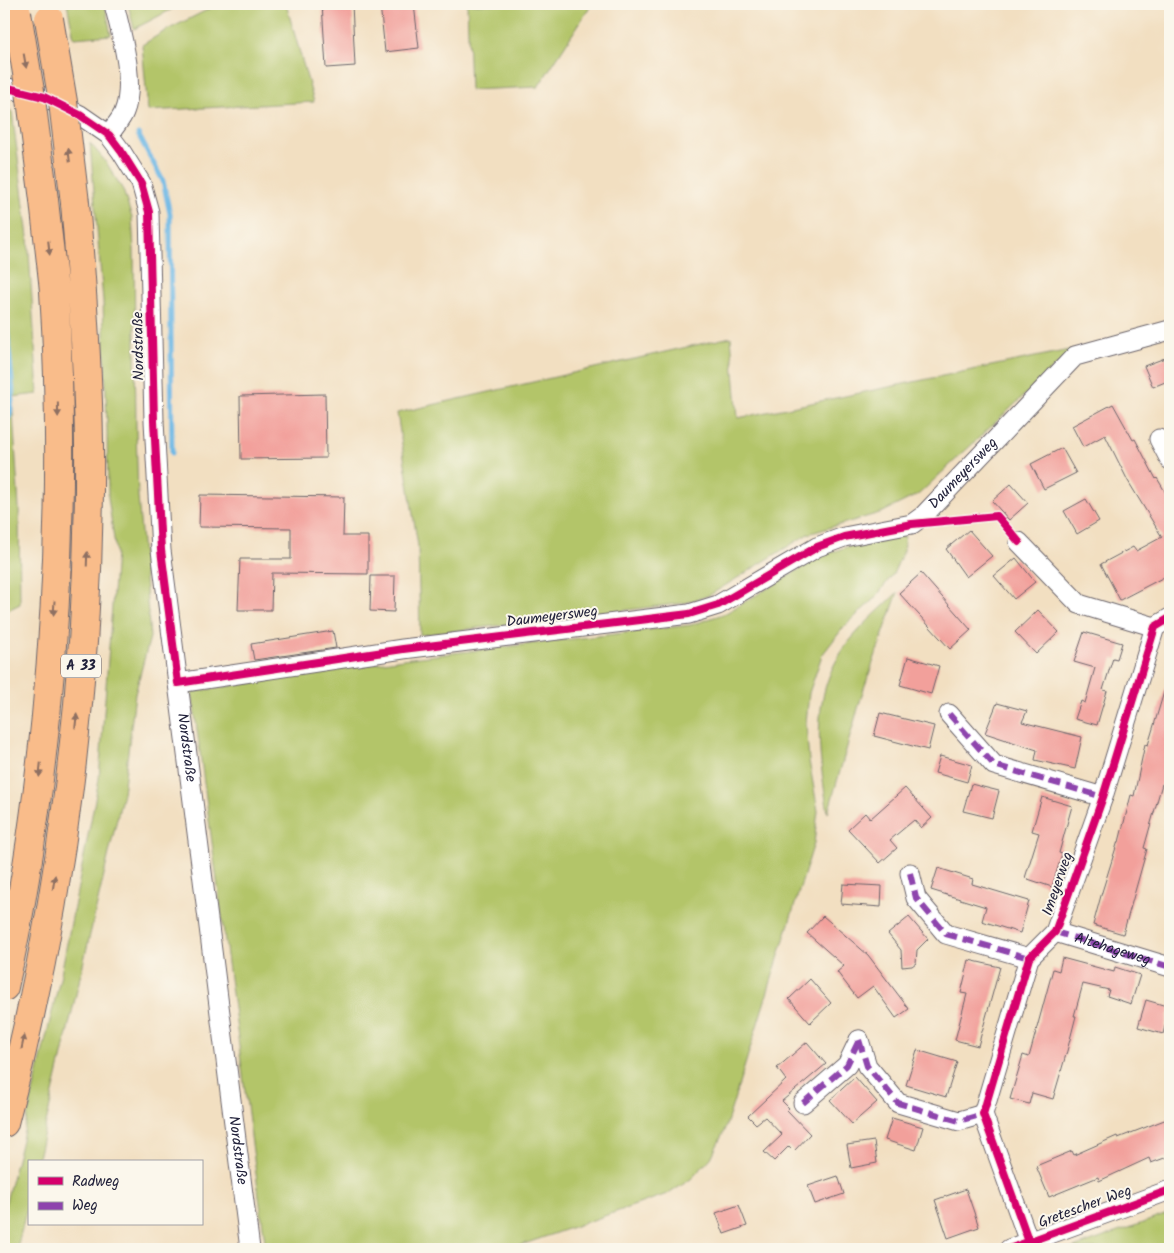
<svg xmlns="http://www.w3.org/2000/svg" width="1174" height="1253" viewBox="0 0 1174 1253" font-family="Kalam,sans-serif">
<rect width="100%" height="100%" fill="#fbf7ec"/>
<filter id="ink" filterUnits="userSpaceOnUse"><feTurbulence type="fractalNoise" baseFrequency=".02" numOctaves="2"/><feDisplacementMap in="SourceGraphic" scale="10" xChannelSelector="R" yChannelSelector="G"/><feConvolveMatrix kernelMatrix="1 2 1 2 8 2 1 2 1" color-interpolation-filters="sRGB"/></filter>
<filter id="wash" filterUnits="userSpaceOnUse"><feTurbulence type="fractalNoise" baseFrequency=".0096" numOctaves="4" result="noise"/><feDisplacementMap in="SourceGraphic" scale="20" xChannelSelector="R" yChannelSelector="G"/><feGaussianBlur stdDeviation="1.12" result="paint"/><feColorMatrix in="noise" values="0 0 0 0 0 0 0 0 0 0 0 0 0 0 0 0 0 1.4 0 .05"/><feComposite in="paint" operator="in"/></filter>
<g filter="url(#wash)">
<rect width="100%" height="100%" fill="#f2dfc1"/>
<path fill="#b3c569" stroke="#6a7452" d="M67 4H105L111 35 74 38Z
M128 4H182L134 29Z
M219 4H286L314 102 148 111 142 45 165 31Z
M467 4H592L538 87 470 90Z
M4 110 12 111 28 237 38 394 12 397 19 508 20 604 4 612Z
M90 143 106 162 123 190 132 218 134 250 136 429 138 497 150 637 135 694 123 793 37 1162H29V1199L17 1249H4V1209L20 1148 61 974 99 779 116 553 108 497 107 424 103 301Z
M731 337 738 418 1074 349 919 494 883 512 808 534 710 595 685 603 420 635 418 546 397 413Z
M905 536 903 552 893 574 876 597 843 628 822 655 809 693 806 723 809 761 818 811 814 843 725 1129 711 1158 691 1179 670 1193 510 1249H266L192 692 403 659 691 625 726 613 824 555 849 546Z
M898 592 863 691 828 813C818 750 808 690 852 638 866 621 883 607 898 592Z
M1170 1213V1249H1071Z"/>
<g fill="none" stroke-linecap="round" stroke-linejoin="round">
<path stroke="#6cb7e5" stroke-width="5" d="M138 134 163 181 170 214 172 453
M4 297 13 392 10 415 4 426"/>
</g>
<g id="blocks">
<path fill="#f2a09b" d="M322 4H352L355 66 326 68Z
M380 4H414L419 48 385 52Z
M1170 356V380L1153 387 1144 366Z
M325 394 326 458 241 459 240 396Z
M1113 404 1133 440 1135 439 1156 479 1157 478 1170 500V574L1120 600 1101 564 1133 547 1136 551 1162 537 1128 481 1105 435 1083 447 1072 426Z
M1062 448 1076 473 1044 489 1031 464Z
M1011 484 1028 503 1009 520 992 501Z
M200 495 344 497 343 536H368V574L272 573 271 610H238L240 559H291V528L199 527Z
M1086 499 1099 521 1077 534 1064 511Z
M969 530 992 556 966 577 946 549Z
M1016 558 1035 582 1014 599 994 576Z
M921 573 971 630 950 649 899 593Z
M371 576H395L394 612 370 611Z
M1038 610 1059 632 1036 654 1015 632Z
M333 631 336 648 254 660 251 644Z
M1084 632 1122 643 1117 659 1113 658 1103 690 1107 691 1097 725 1075 719 1081 701 1085 703 1095 668 1074 662Z
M908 657 939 666 931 694 900 685Z
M1167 682 1170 683V778L1168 785 1162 784 1144 848 1147 849 1123 934 1093 925 1102 892 1118 841 1119 842 1131 795 1134 796 1145 744 1148 745Z
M997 703 1027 711 1022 722 1082 737 1075 769 1035 760 1037 750 985 733Z
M880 713 934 726 928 750 874 736Z
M940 756 972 765 967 782 935 773Z
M971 784 999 791 992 818 963 811Z
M905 788 932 818 921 828 914 820 890 840 897 848 880 863 848 829 865 813 870 819Z
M1042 797 1072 806 1059 853 1062 854 1052 887 1025 878 1039 833 1032 831Z
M938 868 973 879 972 884 1029 901 1020 933 982 921 986 907 931 890Z
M843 884 882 886 881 907 841 904Z
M823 916 868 955 909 1009 896 1018 873 986 857 998 837 972 844 966 807 933Z
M909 917 928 939 917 950 916 963 912 966 902 967 901 950 888 934Z
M1062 958 1114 972 1115 967 1140 975 1131 1004 1107 996 1109 990 1083 984 1074 1016H1076L1067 1051 1053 1099 1032 1093 1029 1104 1010 1099 1023 1055 1029 1057 1053 969 1059 971Z
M969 960 1000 967 978 1046 955 1040 967 994 961 993Z
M810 979 831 1003 810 1023 789 999Z
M1146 1000 1170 1007 1163 1034 1138 1027Z
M807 1042 826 1064 782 1101 789 1108 787 1110 810 1134 794 1151 789 1146 774 1161 764 1152 782 1135 765 1117 756 1124 748 1116 786 1080 777 1068Z
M917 1050 957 1062 946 1097 906 1085Z
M855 1077 877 1102 852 1124 830 1100Z
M892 1118 923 1127 916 1150 885 1140Z
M1167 1119 1170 1128V1156L1151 1163 1149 1158 1099 1181 1098 1177 1049 1197 1036 1166 1072 1151 1074 1155 1117 1136 1118 1138Z
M874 1141 877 1163 851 1168 847 1145Z
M838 1176 844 1194 815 1204 808 1186Z
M966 1189 979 1227 948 1238 935 1200Z
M739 1205 747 1226 724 1234 716 1213Z"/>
</g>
</g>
<g filter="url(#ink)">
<use href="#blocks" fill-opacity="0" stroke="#6b646a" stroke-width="1"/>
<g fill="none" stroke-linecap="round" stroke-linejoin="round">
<defs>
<g id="street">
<path id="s1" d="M4 87 44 97 80 115 109 135 121 151 141 183 149 212 154 421 161 550 250 1249"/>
<path d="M109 135C113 128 121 120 124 112 136 82 121 34 114 4"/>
<path d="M1159 439 1170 460"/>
<path d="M1019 542 1079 604 1155 627"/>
<path id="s2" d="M178 683 403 649 689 614 718 605 817 547 844 537 912 524 923 516 1075 356 1170 330"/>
<path d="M949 714 994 765 1103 797"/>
<path d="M910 873 916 898 946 934 1029 958"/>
<path d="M1055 932 1170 967"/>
<path d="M859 1040 867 1066 898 1103 959 1121 983 1114"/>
<path d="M803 1103 847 1065 859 1040"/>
<path d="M1029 1242 983 1114 1029 958 1055 932 1103 797 1155 627 1170 618"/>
<path d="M1009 1249 1170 1190"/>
</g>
<path id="highway" d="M4 987C24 898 37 807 46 716 60 575 63 432 54 291 51 260 47 230 44 200
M4 1123C62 906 91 670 89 445 88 364 82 284 75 203"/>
</defs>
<use href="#street" stroke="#6b646a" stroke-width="21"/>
<use href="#highway" stroke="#6b646a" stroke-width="30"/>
<use href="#street" stroke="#fff" stroke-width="19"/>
<use href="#highway" stroke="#f9bc8a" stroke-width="28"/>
<defs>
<path id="highway-bridge" d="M17 13 30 91 44 200
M49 19 63 102 75 203"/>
</defs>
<use href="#highway-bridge" stroke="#6b646a" stroke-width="30" stroke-linecap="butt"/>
<use href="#highway-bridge" stroke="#f9bc8a" stroke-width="28"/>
<g stroke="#8e44ad" stroke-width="6" stroke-dasharray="12 6" stroke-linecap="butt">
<path d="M949 714 994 765 1103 797"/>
<path d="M910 873 916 898 946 934 1029 958"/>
<path id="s3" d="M1055 932 1170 967"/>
<path d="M859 1040 867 1066 898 1103 959 1121 983 1114"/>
<path d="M803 1103 847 1065 859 1040"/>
</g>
<defs>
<path id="cycleway" d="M4 87 44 97 80 115 109 135 121 151 141 183 149 212 154 421 161 550 178 683 403 649 689 614 718 605 817 547 844 537 912 524 997 516 1019 542
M1029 1242 983 1114 1029 958 1055 932 1103 797 1155 627 1170 618
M1009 1249 1170 1190"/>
</defs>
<use href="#cycleway" stroke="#fbf7ec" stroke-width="11"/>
<use href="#cycleway" stroke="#d6006c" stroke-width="8"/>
</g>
<defs><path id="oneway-solid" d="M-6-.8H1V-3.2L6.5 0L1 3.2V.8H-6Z" transform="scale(1.25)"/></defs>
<g fill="#8e6f62">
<use href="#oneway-solid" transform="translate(25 61) rotate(80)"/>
<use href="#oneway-solid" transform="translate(69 155) rotate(-97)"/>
<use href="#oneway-solid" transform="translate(49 248) rotate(84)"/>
<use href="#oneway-solid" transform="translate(58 410) rotate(89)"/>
<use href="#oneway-solid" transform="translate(87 559) rotate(-88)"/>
<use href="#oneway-solid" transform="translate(54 608) rotate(94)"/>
<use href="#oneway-solid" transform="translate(76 721) rotate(-84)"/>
<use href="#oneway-solid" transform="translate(40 770) rotate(96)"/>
<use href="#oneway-solid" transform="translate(54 882) rotate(-81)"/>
<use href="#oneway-solid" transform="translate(23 1042) rotate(-78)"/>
</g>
</g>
<g text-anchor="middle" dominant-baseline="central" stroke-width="4" stroke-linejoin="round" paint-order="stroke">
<rect fill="#fbf7ec" stroke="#636270" stroke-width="1" x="61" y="654.5" width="40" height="23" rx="4"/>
<g font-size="14" font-weight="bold" fill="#22223b">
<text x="81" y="666">A 33</text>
</g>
<g font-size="15" fill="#22223b" stroke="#fbf7ec">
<text transform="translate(139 346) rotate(-91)">Nordstraße</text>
<text stroke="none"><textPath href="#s2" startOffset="831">Daumeyersweg</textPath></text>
<text transform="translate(552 617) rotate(-7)">Daumeyersweg</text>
<text stroke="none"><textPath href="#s1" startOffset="742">Nordstraße</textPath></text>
<text transform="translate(1058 884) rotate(-71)">Imeyerweg</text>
<text stroke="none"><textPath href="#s3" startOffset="60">Altehageweg</textPath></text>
<text stroke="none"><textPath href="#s1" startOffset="1148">Nordstraße</textPath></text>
<text transform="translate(1085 1207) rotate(-20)">Gretescher Weg</text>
</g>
</g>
<rect width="1174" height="1253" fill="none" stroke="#fbf7ec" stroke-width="20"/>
<rect x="28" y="1160" width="175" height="65" fill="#fbf7ec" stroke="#a4a2a5"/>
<rect x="38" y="1177" width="25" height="8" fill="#d6006c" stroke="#a4a2a5"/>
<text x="72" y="1186" font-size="15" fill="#22223b">Radweg</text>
<rect x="38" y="1202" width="25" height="8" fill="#8e44ad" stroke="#a4a2a5"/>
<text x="72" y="1210" font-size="15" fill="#22223b">Weg</text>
</svg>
